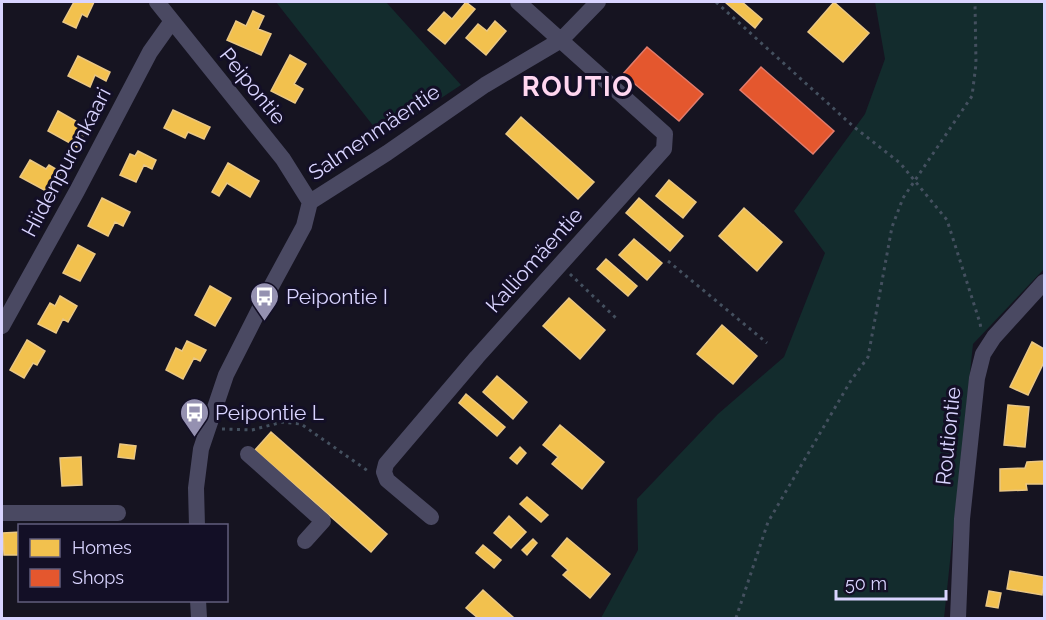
<svg xmlns="http://www.w3.org/2000/svg" width="1046" height="620" viewBox="0 0 1046 620" font-family="Raleway,sans-serif">
<rect width="100%" height="100%" fill="#161421"/>
<path fill="#132c2d" d="M276 2H386L461 85 382 137Z
M875 2H1044V269L973 344 944 618H601L638 550 637 499 718 414 784 357 825 253 794 211 865 114 885 59Z"/>
<path fill="#f2c14e" stroke="#eac783" stroke-width="1.5" d="M74 2H94L87 17 82 14 76 28 63 22Z
M466 2 475 9 445 44 428 30 444 12 452 19Z
M725 2H742L762 19 755 28Z
M834 2 869 33 843 62 808 32Z
M253 11 264 16 258 29 271 34 261 55 227 40 236 21 246 26Z
M495 21 506 31 486 55 466 38 478 24 487 31Z
M290 55 306 64 294 84 303 89 295 103 271 91Z
M78 56 110 72 106 81 95 75 90 87 68 76Z
M173 110 210 127 204 139 188 132 185 138 164 128Z
M58 111 81 124 77 133 83 136 77 147 48 131Z
M521 117 594 182 578 199 506 134Z
M138 151 156 160 152 169 144 165 136 182 120 175 130 154 135 156Z
M30 160 46 169 49 165 61 172 56 181 53 179 46 191 20 177Z
M228 163 259 181 250 197 227 183 219 196 212 192Z
M669 180 696 202 683 218 656 196Z
M102 198 130 212 123 226 115 222 108 236 88 226Z
M639 198 683 236 670 251 626 213Z
M744 208 782 242 757 271 719 236Z
M634 239 662 263 647 280 619 255Z
M78 245 95 254 80 281 63 273Z
M606 259 637 286 628 296 597 269Z
M210 286 231 298 215 326 195 315Z
M60 296 77 306 68 322 63 319 56 333 38 324 50 303 55 306Z
M569 298 605 330 580 359 543 326Z
M722 325 757 356 733 384 697 354Z
M27 340 45 351 37 365 33 363 24 378 10 370Z
M187 341 206 350 200 361 194 358 183 379 166 370 176 348 182 351Z
M1032 342 1044 349V362L1028 395 1010 387Z
M497 376 527 402 513 419 483 392Z
M466 394 505 427 497 436 459 403Z
M1008 405 1029 407 1025 447 1004 445Z
M560 425 604 462 582 489 552 464 558 457 543 445Z
M271 432 387 534 371 552 255 450Z
M120 444 136 446 134 459 118 457Z
M520 447 526 453 517 464 510 458Z
M81 457 82 485 62 486 60 458Z
M1044 461V484H1026L1027 490 1000 491V469L1025 468 1027 462Z
M527 497 548 515 541 522 520 504Z
M509 516 526 532 511 548 494 533Z
M20 532 18 555H4L3 533Z
M567 538 610 574 590 598 563 575 568 570 552 556Z
M533 539 537 543 527 555 522 550Z
M483 545 501 560 494 568 476 553Z
M1010 571 1044 577 1042 595 1007 589Z
M483 590 514 618H478L466 608Z
M989 591 1001 593 998 608 986 606Z"/>
<path fill="#e4572e" stroke="#e17c6d" stroke-width="1.5" d="M647 47 703 94 679 121 623 74Z
M761 67 834 131 813 154 740 90Z"/>
<g fill="none" stroke-linecap="round" stroke-linejoin="round">
<path stroke="#44505f" stroke-width="3" stroke-dasharray="3 4.5" stroke-linecap="butt" d="M716 2 854 127 900 163 947 220 980 323 981 329
M668 261 767 343
M570 274 617 319
M222 429 252 430 282 422 301 424 368 471H370
M736 618 768 522 850 382 868 357 892 227 903 198 972 96 976 64 975 2"/>
<path stroke="#4a4962" stroke-width="16" d="M157 2 283 159 310 202
M2 326 77 191 150 52 172 21
M248 454 323 521 305 541
M2 513H118
M431 517 387 480 384 472 386 464 477 357 664 149 665 134 518 2
M197 526 196 488 201 449 226 375 266 296 304 226 310 202 387 153 485 85 561 40 598 2
M198 600 199 618
M958 618 962 519 977 378 983 354 994 337 1044 282"/>
</g>
<defs>
<symbol id="bus-pin" viewBox="-11 -11 22 30"><path d="M0 17L-7.5 6A9.5 9.5 0 1 1 7.5 6Z" fill="#9591b1" stroke="#130f26"/><path d="M-5-6H5V4H4V6H2V4H-2V6H-4V4H-5ZM-3.5-4V0h7V-4ZM-3.5 1.2v1.5H-2V1.2ZM2 1.2v1.5H3.5V1.2Z" fill="#fff"/></symbol>
</defs>
<g fill-rule="evenodd">
<use href="#bus-pin" x="248" y="280" width="33" height="45"/>
<use href="#bus-pin" x="178" y="396" width="33" height="45"/>
</g>
<g text-anchor="middle" dominant-baseline="central" stroke-width="6" stroke-linejoin="round" paint-order="stroke">
<g font-size="21" fill="#d9d4ff" stroke="#130f26">
<text transform="translate(253 86) rotate(51)">Peipontie</text>
<text transform="translate(374 132) rotate(-34)">Salmenmäentie</text>
<text transform="translate(66 162) rotate(-62)">Hiidenpuronkaari</text>
<text transform="translate(534 260) rotate(-48)">Kalliomäentie</text>
<text transform="translate(948 436) rotate(-84)">Routiontie</text>
</g>
<g font-size="21" fill="#d9d4ff" stroke="#130f26" text-anchor="start">
<text x="286" y="296">Peipontie I</text>
<text x="215" y="412">Peipontie L</text>
</g>
<g font-size="27" font-weight="bold" letter-spacing="1.5" fill="#ffd6f0" stroke="#130f26">
<text x="578" y="86">ROUTIO</text>
</g>
</g>
<rect width="1046" height="620" fill="none" stroke="#d9d4ff" stroke-width="6"/>
<rect x="18" y="524" width="210" height="78" fill="#130f26" stroke="#625e7d" stroke-width="1.5"/>
<rect x="30" y="539" width="30" height="18" fill="#f2c14e" stroke="#625e7d" stroke-width="1.5"/>
<text x="72" y="554" font-size="18" fill="#d9d4ff">Homes</text>
<rect x="30" y="569" width="30" height="18" fill="#e4572e" stroke="#625e7d" stroke-width="1.5"/>
<text x="72" y="584" font-size="18" fill="#d9d4ff">Shops</text>
<path d="M836 590v9h110v-9" fill="none" stroke="#d9d4ff" stroke-width="3"/>
<text x="845" y="590" font-size="18" fill="#d9d4ff" stroke="#130f26" stroke-width="4.5" paint-order="stroke">50 m</text>
</svg>
